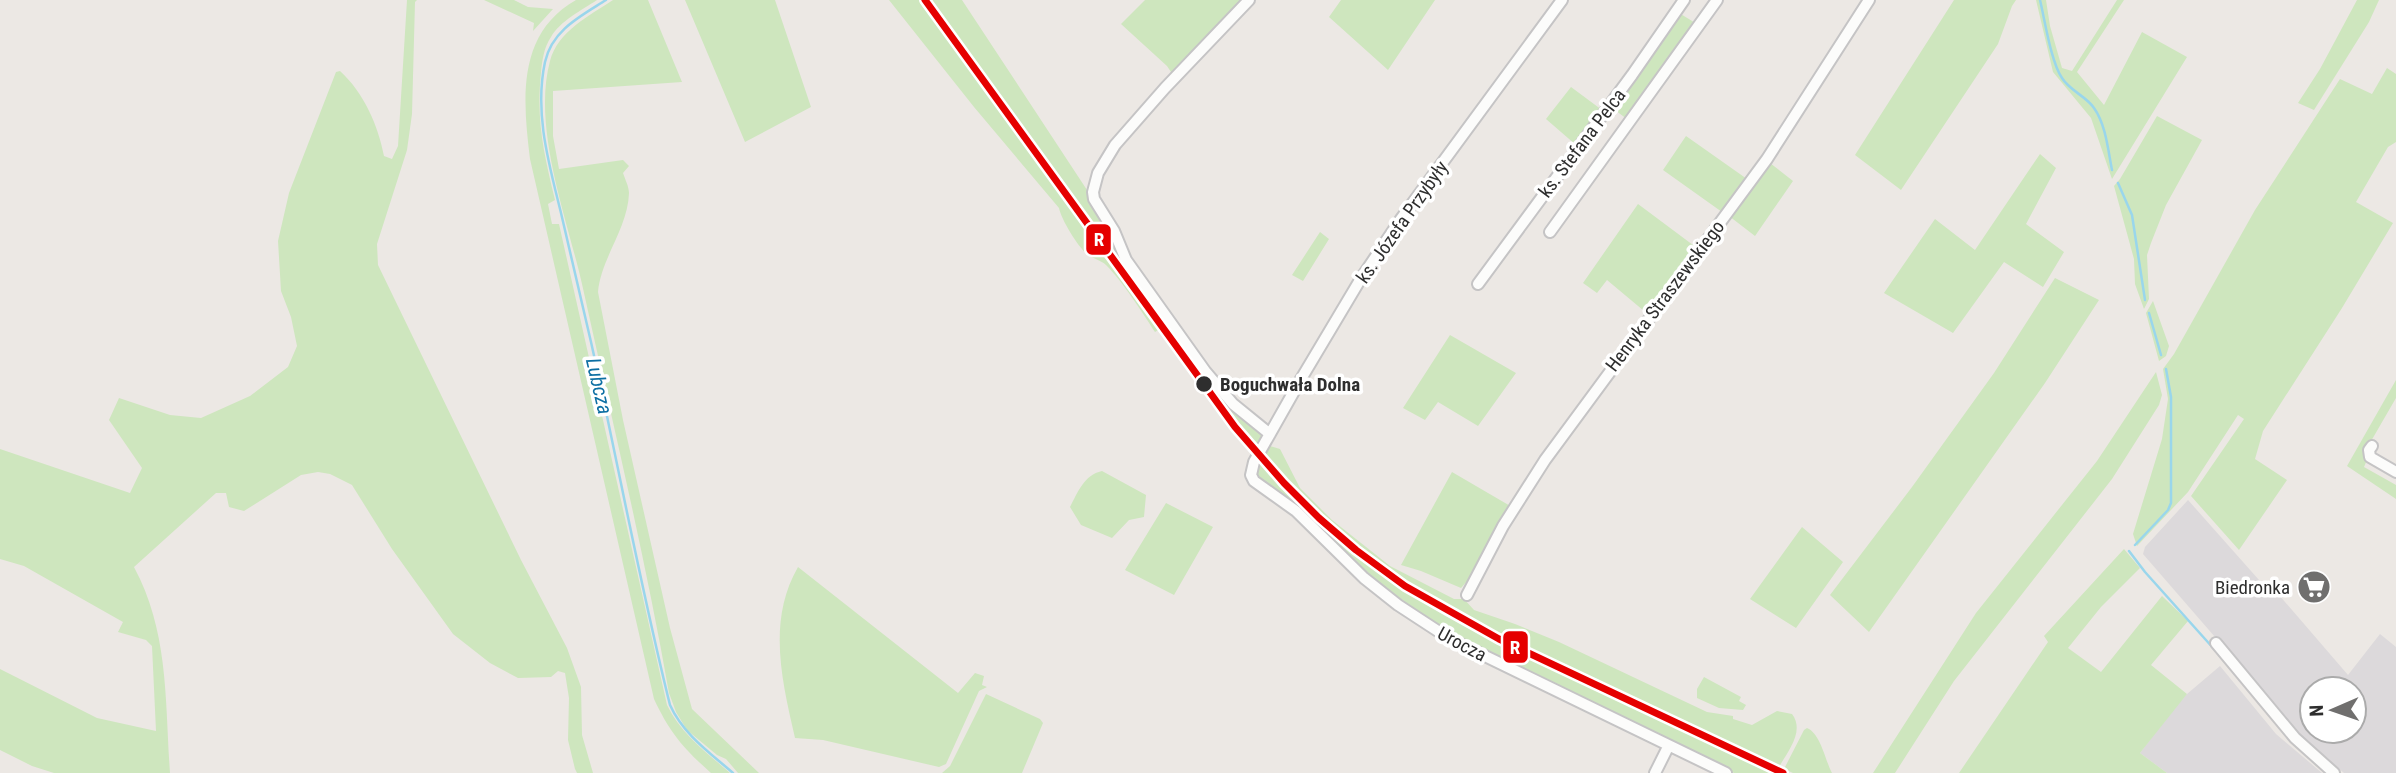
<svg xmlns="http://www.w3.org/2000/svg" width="2396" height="773" viewBox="0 0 2396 773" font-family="'Roboto Condensed',sans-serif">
<rect width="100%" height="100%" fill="#ece8e4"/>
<path fill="#dcd9db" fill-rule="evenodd" d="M2188 500 2275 598 2279 595 2348 675 2380 634 2396 647V773H2344L2300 735 2143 554 2145 547ZM2312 689H2354V731H2312Z
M2220 666 2276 734 2322 773H2167L2140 753 2171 712 2187 694Z"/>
<path fill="#cee6be" d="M407 0H417L415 2 412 114 407 150 377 244 378 265 521 560 567 648 581 687 582 735 593 773H577L575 769 568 740 569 698 565 673 558 671 551 677 518 678 490 663 453 634 392 549 352 485 330 474 318 472 301 475 244 511 229 507 226 493H216L134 567C169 632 165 701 170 773H54L32 766 0 750V669L97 718 156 731 152 646 146 640 118 632 123 622 24 566 0 559V449L130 493 142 468 109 420 119 398 170 415 201 418 250 396 288 367 297 346 291 317 281 291 278 241 289 193 336 72 340 71C364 93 378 125 384 156L392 159 398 146Z
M484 0H514L528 7 553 9 533 31 534 23Z
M576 0H597C582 10 560 21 551 37 544 47 542 61 541 73 536 121 544 154 555 200L548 204 552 224H559L667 705C681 734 706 752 730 773H711C683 748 670 733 654 699L530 159C523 101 516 34 576 0Z
M613 0H648L682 82 553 91V136L559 169 623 160 629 166 623 173C625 179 629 187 629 193 628 228 601 258 598 292L623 420 670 628 692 709 759 773H738L726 759 717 755 687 730 676 712 669 693C645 556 612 420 582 284 567 218 532 128 550 61 558 31 589 16 613 0Z
M685 0H775L811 107 745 142Z
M889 0H921L1160 329 1155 332C1142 312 1123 282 1106 265 1101 260 1093 259 1087 254 1078 247 1061 219 1059 208L974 107Z
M931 0H962L1087 190V196L1105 220 1116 247 1247 421 1265 437 1257 449Z
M1145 0H1243L1173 75 1167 66 1121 24Z
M1341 0H1435L1388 70 1329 17Z
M1954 0H2016L2012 6 1998 44 1901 190 1855 155Z
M2036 0H2046L2050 26 2062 68 2072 71 2117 0H2124L2077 72 2104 105 2142 32 2187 57 2112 179 2091 118 2053 72Z
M2357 0H2379L2369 22 2314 110 2298 103 2320 69Z
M1679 13 1697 24 1627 119 1612 108Z
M2387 68 2396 74V142L2388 147 2356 202 2393 223 2342 308 2263 431 2255 459 2287 480 2239 550 2191 496 2244 419 2238 415 2188 492 2137 546 2133 534 2162 439 2168 399 2163 369 2174 354 2255 210 2340 79 2372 94Z
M1571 87 1602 110 1576 145 1546 119Z
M2157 116 2202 140 2166 205 2151 243 2147 255 2149 299 2144 309 2135 284 2134 259 2114 186 2120 179Z
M1686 136 1747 179 1722 212 1663 170Z
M2040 154 2056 168 2026 224 2064 252 2043 287 2004 262 1953 333 1884 293 1935 219 1975 250Z
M1770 163 1793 181 1755 236 1729 216Z
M1638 204 1697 248 1650 316 1607 280 1597 293 1583 283Z
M1320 232 1329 239 1303 281 1292 275Z
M2055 278 2099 300 2045 383 1869 632 1830 595 1912 487 1994 373Z
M2153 301 2169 346 2166 356 2159 361 2146 313Z
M1450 335 1516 373 1478 426 1438 402 1425 420 1403 408Z
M2156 372 2162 395 2159 405 2112 479 1954 681 1895 773H1873L1976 613 2097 461Z
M2396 380V398L2363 455 2367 460 2364 467 2396 485V499L2347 466Z
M1270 446 1280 449 1300 488 1332 520 1390 566 1454 599H1464L1474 610 1515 624 1559 642 1707 712 1733 716V719L1752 725 1777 711 1792 714C1805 731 1788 751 1779 767 1711 735 1642 703 1573 670 1514 642 1455 614 1400 578 1349 544 1305 499 1263 454Z
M1259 462C1307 514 1359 562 1419 600 1467 631 1520 653 1571 678 1638 709 1706 741 1773 773H1734L1456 639 1393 598 1257 479 1254 473Z
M1102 471 1146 495 1144 517 1129 520 1112 538 1081 525 1070 507C1078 492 1084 475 1102 471Z
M1452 472 1512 507 1468 580 1461 588 1421 571 1401 565Z
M1166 503 1213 527 1174 595 1125 570Z
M1802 527 1843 562 1796 628 1750 599Z
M2124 549 2140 568 2101 607 2068 648 2101 672 2162 596 2188 621 2151 665 2187 694 2140 753 2167 773H1959L2048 642 2044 636Z
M798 567 958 693 975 673 984 676 982 685 987 687 979 691 946 764 939 767 823 740 795 738C782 681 767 621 798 567Z
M1704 677 1741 697 1739 701 1746 705 1743 710 1719 708 1697 698V689Z
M986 694 1040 719 1043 723 1022 773H942L950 766Z
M1807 728C1821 734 1825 760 1832 773H1793L1784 769 1804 730Z"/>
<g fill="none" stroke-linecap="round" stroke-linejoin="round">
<path stroke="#99d6ec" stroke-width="2.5" d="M606 0C581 16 552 30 545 62 534 113 549 164 561 213 571 256 581 299 591 342 618 463 640 585 670 705 683 734 710 753 733 773
M2040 0C2045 21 2051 62 2062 78 2070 91 2086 96 2094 108 2106 125 2108 150 2112 170
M2118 183 2132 215 2145 300
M2149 313 2161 355
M2135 545 2168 510 2171 503V397L2166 369
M2129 551 2145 572 2214 649"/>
<defs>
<path id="street" d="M1249 0 1165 88 1115 145 1098 173 1093 192 1094 199 1114 231 1126 260 1205 371 1233 404 1270 434
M1562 0 1401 219 1360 280 1301 379 1254 462 1251 475 1254 481 1296 511 1364 578 1398 605 1450 639 1726 773
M1550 232 1717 0
M1478 284 1632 75 1684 0
M2372 446 2369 450 2370 457 2396 472
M1467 595 1503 526 1545 460 1767 159 1869 0
M2216 643 2295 738 2334 773
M1655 773 1668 747"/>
</defs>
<use href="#street" stroke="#c5c4c5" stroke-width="14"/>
<use href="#street" stroke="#fcfcfb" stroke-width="10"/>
<defs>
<path id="rail-1" d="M925 0 1235 427 1284 483 1319 518 1356 550 1405 586 1499 639 1783 773"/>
</defs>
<use href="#rail-1" stroke="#fff" stroke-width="12"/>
<use href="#rail-1" stroke="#e50000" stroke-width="7"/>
</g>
<defs>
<symbol id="supermarket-disc" viewBox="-11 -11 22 22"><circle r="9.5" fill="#706f6e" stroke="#fff"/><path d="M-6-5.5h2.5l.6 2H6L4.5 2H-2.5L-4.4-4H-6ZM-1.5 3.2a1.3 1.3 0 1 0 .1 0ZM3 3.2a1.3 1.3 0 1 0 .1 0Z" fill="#fff"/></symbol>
</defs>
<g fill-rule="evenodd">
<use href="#supermarket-disc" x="2295" y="568" width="38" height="38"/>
</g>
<circle fill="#2e2e2e" stroke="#fff" stroke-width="2.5" cx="1204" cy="384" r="9"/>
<g text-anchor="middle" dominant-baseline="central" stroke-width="7" stroke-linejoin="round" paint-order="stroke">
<g font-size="19" fill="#2e2e2e" stroke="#fff">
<text transform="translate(1582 143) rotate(-53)">ks. Stefana Pelca</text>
<text transform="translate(1402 222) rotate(-55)">ks. Józefa Przybyły</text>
<text transform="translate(1665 296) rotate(-53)">Henryka Straszewskiego</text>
<text transform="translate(1462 644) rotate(28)">Urocza</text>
</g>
<g font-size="19" font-weight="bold" fill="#2e2e2e" stroke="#fff" text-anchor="start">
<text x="1220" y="384">Boguchwała Dolna</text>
</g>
<g font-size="19" fill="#2e2e2e" stroke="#fff" text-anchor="end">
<text x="2290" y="587">Biedronka</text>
</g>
<g font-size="21" font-style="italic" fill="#0d6fa3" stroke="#fff">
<text transform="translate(599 386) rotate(77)">Lubcza</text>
</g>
</g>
<g stroke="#fff" stroke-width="2.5">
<rect x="1085" y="223" width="27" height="33" rx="7" fill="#e50000"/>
<rect x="1502" y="630" width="27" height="34" rx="7" fill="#e50000"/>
</g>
<g font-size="19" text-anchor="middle" font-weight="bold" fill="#fff">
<text x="1099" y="246">R</text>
<text x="1515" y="654">R</text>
</g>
<g transform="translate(2333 710) rotate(268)"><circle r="33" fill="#ffffff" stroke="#ababab" stroke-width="2"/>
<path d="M0-5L12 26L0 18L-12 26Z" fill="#706f6e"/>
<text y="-10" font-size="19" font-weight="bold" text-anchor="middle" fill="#2e2e2e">N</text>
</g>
</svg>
